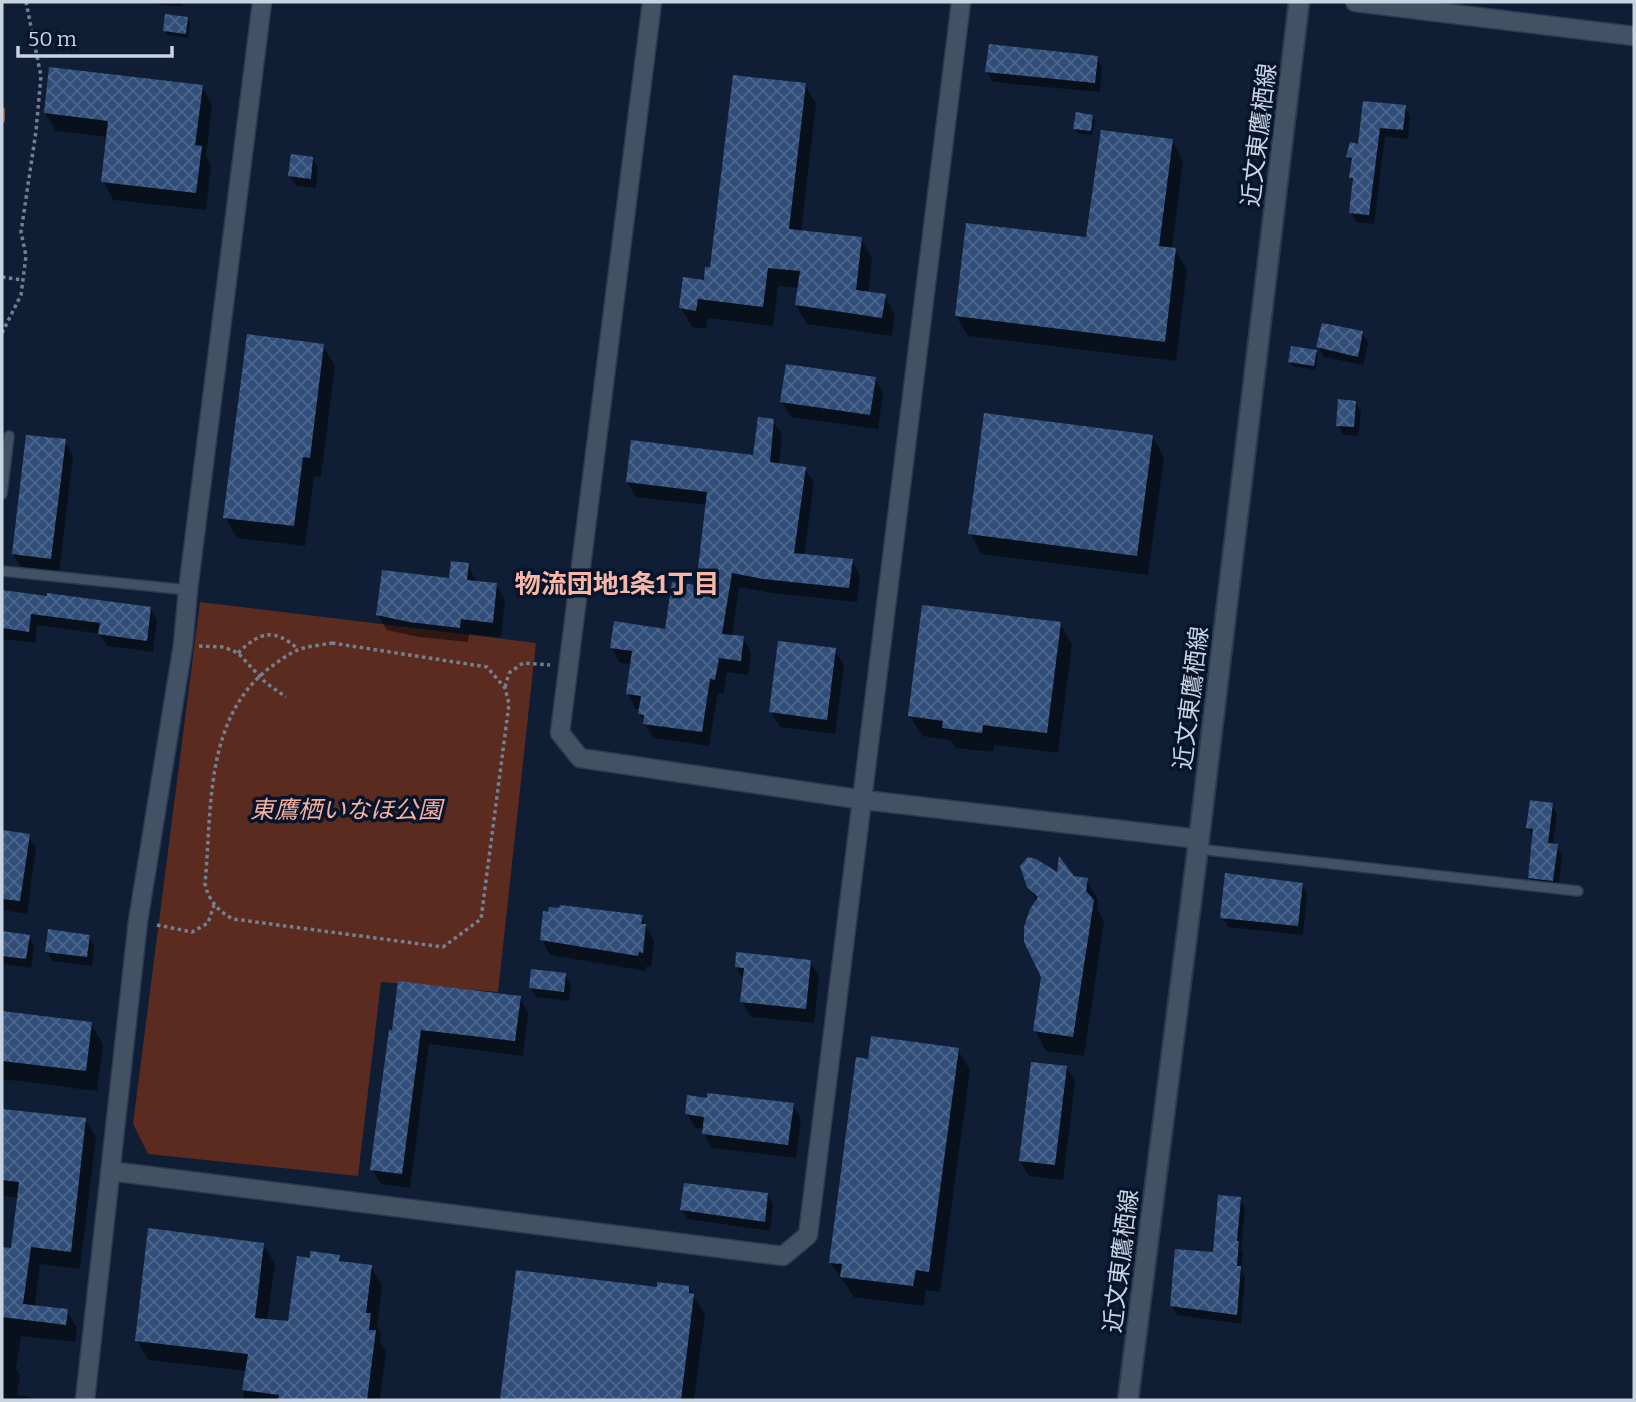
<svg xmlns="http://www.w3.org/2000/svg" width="1636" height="1402" viewBox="0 0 1636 1402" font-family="Bitter,'Noto Sans JP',serif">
<defs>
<pattern id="building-cross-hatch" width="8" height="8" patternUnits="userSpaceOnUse" patternTransform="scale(1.75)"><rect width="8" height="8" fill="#304e79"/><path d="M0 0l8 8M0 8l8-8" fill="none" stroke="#4d678c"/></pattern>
</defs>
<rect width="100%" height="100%" fill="#0f1e35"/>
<path fill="#5b2b20" d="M200 602 536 643 498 992 381 982 358 1176 148 1154 133 1124Z"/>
<path fill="#0007" d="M141 2H183L182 7Z
M187 18 190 23 188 38 167 35 164 30Z
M1097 57 1102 67 1100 92 993 82 987 72Z
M805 85 816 104 801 232 861 239 872 258 868 293 885 296 895 315 892 336 807 324 796 305 799 288 778 286 773 326 708 318 706 329 692 327 681 308 705 282Z
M202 87 212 105 206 156 211 165 206 210 113 200 103 181 108 137 56 131 45 113Z
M1365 103 1405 107 1410 116 1408 139 1385 136 1374 224 1356 222 1351 212 1354 184 1351 178 1353 165 1348 157 1360 146Z
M1092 116 1095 120 1092 135 1078 133 1075 129Z
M1172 141 1183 161 1172 249 1175 250 1187 270 1176 361 968 336 956 316 1088 239Z
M312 159 318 168 316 188 296 186 290 176Z
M1362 333 1368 343 1363 365 1324 357 1318 347Z
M323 346 335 366 321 477 314 476 305 546 237 538 225 517Z
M1316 351 1318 356 1315 370 1293 366 1290 362Z
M874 378 883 393 878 429 791 417 782 402Z
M1355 402 1361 412 1358 436 1343 435 1338 425Z
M773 421 782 435 779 465 805 469 814 483 804 556 852 561 860 576 857 602 772 593 739 587 732 637 743 638 751 652 748 675 727 672 723 694 718 693 709 746 653 738 639 713 640 709H636L628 694 632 664 620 663 612 648 667 631 697 587 707 505 636 497 627 482 755 457Z
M1152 436 1164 457 1148 575 981 554 970 533Z
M65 441 73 456 59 573 22 569 13 554Z
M468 564 476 582 496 585 505 600 501 637 469 634 468 642 419 637 387 630 378 615 451 580Z
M2 592 150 608 157 620 153 652 107 646 100 634 37 625 35 643 2 639Z
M1060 624 1072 644 1058 753 994 745 993 752 956 748 951 740 922 736 910 716Z
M835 650 844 665 835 734 780 727 771 712Z
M1552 805 1557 814 1553 845 1557 846 1562 855 1558 890 1535 888 1529 878 1534 838 1528 828Z
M2 833 28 836 36 848 27 914 2 910Z
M1058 875 1086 879 1098 900 1097 909 1104 922 1084 1056 1046 1051 1035 1030 1043 977 1037 902 1029 886Z
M1302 884 1307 894 1303 935 1228 927 1222 917Z
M641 916 654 941 651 967 647 966 646 971 550 955 542 940Z
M2 933 29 936 34 946 31 968 2 964Z
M89 936 94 946 92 966 52 961 47 952Z
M810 961 819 976 814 1023 751 1017 742 1002 744 981 736 967Z
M565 975 571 984 569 1001 536 997 531 988Z
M520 998 528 1013 523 1056 429 1044 410 1188 381 1184 372 1169 390 1032Z
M2 1013 91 1024 103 1044 97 1091 2 1079Z
M958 1050 970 1070 940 1292 926 1290 924 1306 854 1297 830 1262Z
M1066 1067 1075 1082 1063 1180 1029 1176 1020 1161Z
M793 1105 801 1119 796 1158 712 1148 704 1134 705 1129 695 1128 687 1114Z
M2 1110 85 1120 96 1137 80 1269 40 1264 35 1305 67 1311 77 1328 75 1342 21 1336 16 1369 20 1376 17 1395 30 1397 32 1400H2V1248L13 1250 19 1198 2 1196Z
M767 1194 773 1204 770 1231 688 1219 682 1210Z
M1240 1199 1245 1208 1241 1249 1243 1252 1241 1271 1245 1277 1241 1324 1177 1315 1172 1306 1214 1254Z
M263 1244 275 1264 267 1321 290 1323 311 1260 339 1257 342 1263 371 1266 382 1286 377 1327 381 1334 380 1341 386 1352 380 1400H243L247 1371 148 1360 137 1340Z
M517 1271 658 1288 688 1287 705 1315 694 1400H501Z"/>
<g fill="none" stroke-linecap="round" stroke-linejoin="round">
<path stroke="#854c3e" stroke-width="6" d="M2 110V120"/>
</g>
<path fill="url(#building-cross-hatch)" d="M165 14 188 17 186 34 163 31Z
M989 44 1098 56 1095 83 985 72Z
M49 67 203 85 195 145 202 146 196 193 101 182 108 121 44 113Z
M733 75 806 83 789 229 862 237 856 290 886 294 882 318 795 305 800 271 768 268 763 307 698 299 696 311 679 308 683 277 704 280 705 267H710Z
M1363 101 1406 105 1403 130 1380 128 1369 215 1349 213 1353 178H1349L1352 158 1346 157 1350 142 1358 144Z
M1076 112 1093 115 1091 131 1073 129Z
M1101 130 1173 139 1159 246 1176 248 1165 342 955 316 966 223 1086 237Z
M291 154 313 157 311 179 288 176Z
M1322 323 1363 331 1358 357 1316 347Z
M247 334 324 344 310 458 303 457 294 526 223 518Z
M1291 346 1317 350 1314 366 1288 362Z
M786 364 876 377 870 415 780 402Z
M1338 399 1356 401 1354 427 1336 426Z
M984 413 1153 435 1137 556 968 534Z
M758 417 774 419 770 462 806 467 794 553 853 559 849 588 763 579 732 573 722 634 744 636 741 661 719 658 715 680 710 679 702 732 643 724 644 715 638 714 641 696 626 694 632 651 610 648 614 621 665 629 672 582 696 585 707 492 626 482 631 440 753 455Z
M26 435 66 439 51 559 12 554Z
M451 561 469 563 467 580 497 583 493 623 461 619 460 628 409 622 376 615 382 570 449 578Z
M2 590 47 596V593L151 607 147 641 98 634 100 623 31 614 29 632 2 628Z
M922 605 1061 622 1047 733 983 725 982 733 942 728 943 721 908 716Z
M778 641 836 648 827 720 769 712Z
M1530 800 1553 803 1548 843 1558 844 1553 881 1528 878 1533 829 1526 828Z
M2 830 30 834 20 901 2 899Z
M1059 856 1074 876 1088 878 1086 891 1094 900 1073 1037 1033 1031 1041 977 1024 942V927L1030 909 1038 897 1027 887 1020 866 1028 857 1036 859 1057 872Z
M1225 873 1303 883 1298 926 1220 918Z
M560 905 643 915 641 924H646L643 953 639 952 638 956 540 940 543 911 548 912 549 907 559 908Z
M48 929 90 935 87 957 45 952Z
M2 931 30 935 26 959 2 956Z
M736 952 811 960 806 1009 740 1002 744 968 735 967Z
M531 969 566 973 564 992 529 988Z
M398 981 521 996 515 1041 421 1030 402 1174 370 1170 389 1030H392Z
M2 1011 92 1022 86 1071 2 1061Z
M871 1036 959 1048 929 1272 916 1270 913 1286 840 1277 842 1264 829 1263 856 1057 868 1059Z
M1031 1062 1067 1066 1055 1165 1019 1161Z
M707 1093 794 1103 788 1145 702 1134 704 1117 685 1114 687 1095 707 1098Z
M2 1109 86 1118 71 1252 31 1247 23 1304 68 1309 66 1325 2 1317V1247L11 1248 19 1182 2 1180Z
M684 1183 768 1193 765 1222 680 1210Z
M1218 1195 1241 1197 1237 1241H1239L1237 1266H1241L1237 1315 1170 1306 1175 1249 1213 1252Z
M148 1228 264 1243 255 1318 288 1321 297 1256 310 1258V1251L340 1255 339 1261 372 1265 366 1313H371L369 1330H376L367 1400H278L279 1395 242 1390 248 1354 135 1341Z
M516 1270 657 1287V1282L689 1286V1293L694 1294 681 1400H500Z"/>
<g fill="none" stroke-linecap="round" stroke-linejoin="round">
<defs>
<path id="service" d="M2 494 9 436
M2 571 188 590
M1198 849 1578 891"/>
<path id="minor" d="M652 2 560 733 580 758 864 800 1199 839
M1355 2 1634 36
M110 1171 783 1256 808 1235 961 2
M85 1400 138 921 183 645 188 590 262 2"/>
<path id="tertiary" d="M1128 1400 1199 839 1299 2"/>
</defs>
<use href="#service" stroke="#2d3b51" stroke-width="12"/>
<use href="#minor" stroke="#2d3b51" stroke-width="21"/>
<use href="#tertiary" stroke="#2d3b51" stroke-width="23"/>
<path stroke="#738093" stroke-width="3.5" stroke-dasharray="3.5 3.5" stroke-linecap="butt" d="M2 277 23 280
M2 333 21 295 26 256 21 232 36 131 41 76 26 2
M332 643 487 667 505 688 509 704 481 919 443 947 233 919C218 911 209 901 205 884 212 811 204 720 268 669 278 662 289 653 300 649 310 646 322 645 332 643Z
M199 646 224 647 238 653 266 683 286 697
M238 653C261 631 274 628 298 649
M505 687 509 673 523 663 550 665
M157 925 192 932 208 923 214 905"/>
<use href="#service" stroke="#435164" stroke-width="9"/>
<use href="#minor" stroke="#435164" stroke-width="18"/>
<use href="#tertiary" stroke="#435164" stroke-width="19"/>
</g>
<g text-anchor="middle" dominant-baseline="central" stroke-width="7" stroke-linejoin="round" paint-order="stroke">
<g font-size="24" fill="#c9d4e3" stroke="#06152b">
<text transform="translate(1259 135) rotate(-83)">近文東鷹栖線</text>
<text transform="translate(1191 698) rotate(-83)">近文東鷹栖線</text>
<text transform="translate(1121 1261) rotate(-83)">近文東鷹栖線</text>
</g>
<g font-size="24" font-style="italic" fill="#f7af9e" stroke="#06152b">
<text x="346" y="810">東鷹栖いなほ公園</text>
</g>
<g font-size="26" font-weight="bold" fill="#f9b7a7" stroke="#06152b">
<text x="617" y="584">物流団地1条1丁目</text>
</g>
</g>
<rect width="1636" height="1402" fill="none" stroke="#c9d4e3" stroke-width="7"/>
<path d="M18 46v10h154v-10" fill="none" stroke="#c9d4e3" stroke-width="3.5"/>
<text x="28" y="46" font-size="21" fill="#c9d4e3" stroke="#06152b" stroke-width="5" paint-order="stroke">50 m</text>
</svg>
